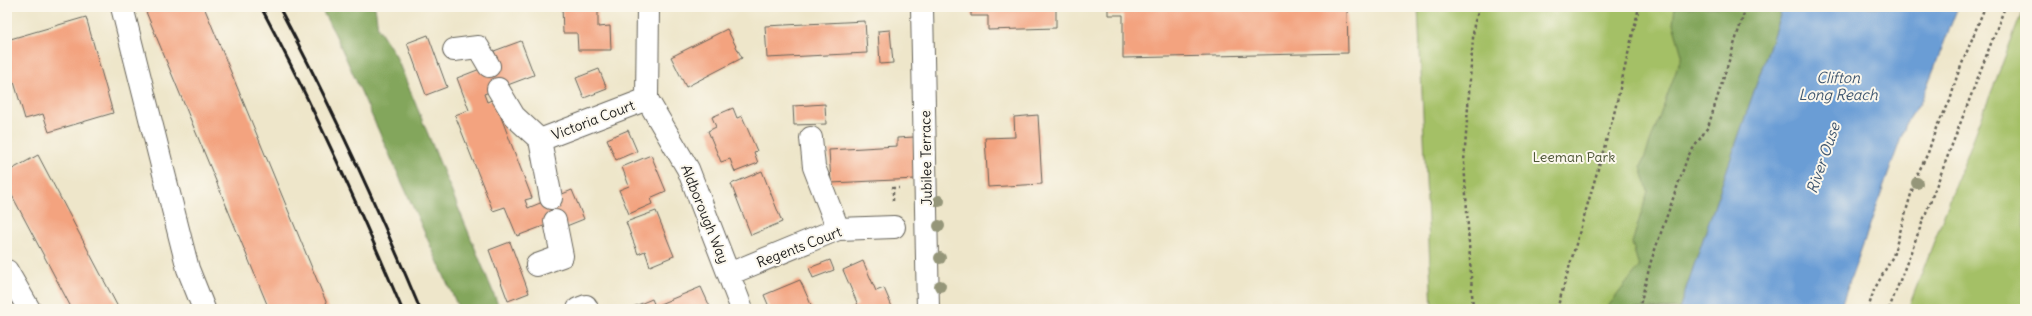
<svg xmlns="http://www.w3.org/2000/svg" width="2032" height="316" viewBox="0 0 2032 316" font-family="Delius,sans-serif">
<rect width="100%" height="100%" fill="#fbf7ec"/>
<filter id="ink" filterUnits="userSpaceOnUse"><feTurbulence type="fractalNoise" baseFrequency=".025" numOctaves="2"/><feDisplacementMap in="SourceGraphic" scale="8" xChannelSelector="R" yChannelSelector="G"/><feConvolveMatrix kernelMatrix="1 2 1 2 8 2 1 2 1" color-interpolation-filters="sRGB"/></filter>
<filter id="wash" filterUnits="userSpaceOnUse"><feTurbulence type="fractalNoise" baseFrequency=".012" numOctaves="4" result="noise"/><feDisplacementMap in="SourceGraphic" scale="16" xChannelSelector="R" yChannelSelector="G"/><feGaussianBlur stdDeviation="0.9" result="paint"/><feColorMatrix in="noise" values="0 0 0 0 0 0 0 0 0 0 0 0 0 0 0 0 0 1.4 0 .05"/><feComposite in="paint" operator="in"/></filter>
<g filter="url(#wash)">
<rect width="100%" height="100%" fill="#eee6ca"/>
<path fill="#a4c066" stroke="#606e41" d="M1418 7H1783L1679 309H1432Z
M2024 7 2025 309H1908Z"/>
<path fill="#83a65b" stroke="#50613c" d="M320 7H375L378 28 395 54 500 309H459L335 34Z
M1675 7H1783L1679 309H1606L1639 267 1632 243 1648 191 1641 167 1682 55 1673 24Z"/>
<path fill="#6a9dd5" stroke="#435c78" d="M1783 7H1958L1922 99 1906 124 1840 309H1679Z"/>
<g id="blocks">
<path fill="#f3a37f" d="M144 7H204L329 309H269Z
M562 7H598V27L610 26 611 50H578L577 33H563Z
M971 7H1056V28L988 30V16H971Z
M1108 7H1347L1348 53 1123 58V15H1108Z
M86 17 113 113 49 132 43 114 25 119 14 82 7 84V40Z
M865 21 867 53 767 58 765 26Z
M727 29 742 58 686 87 671 57Z
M890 30 893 63 880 64 878 31Z
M428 35 447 87 426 95 407 43Z
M521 41 534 75 484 94 487 102 494 99 532 198 525 200 528 208 572 190 584 219 564 227 562 219 517 236 505 207 493 211 455 115 469 110 457 78 498 62 494 51Z
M599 69 607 89 584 98 576 78Z
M825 104 826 124 794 125 793 106Z
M733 108 737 118 742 116 757 151 754 152 758 163 735 172 730 159 721 162 708 131 716 127 712 117Z
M1038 115 1042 184 988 187 985 138 1015 137 1014 117Z
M628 130 637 151 616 160 607 139Z
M914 137 916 179 831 183 829 150 897 146V138Z
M38 155 119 309H72L7 186V172Z
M651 155 666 191 650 198 652 204 629 214 619 190 629 186 622 167Z
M762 171 782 222 751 235 731 184Z
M656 211 674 256 650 266 645 251 638 254 626 222Z
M510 242 529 293 508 301 489 250Z
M830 260 834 270 813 278 809 268Z
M863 261 876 291 884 288 893 309H851V308L858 305 843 270Z
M800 280 813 309H770L764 295Z
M701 287 711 309H628L652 299 655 306Z"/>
</g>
</g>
<g filter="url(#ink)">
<use href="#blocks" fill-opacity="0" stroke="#666359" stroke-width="1"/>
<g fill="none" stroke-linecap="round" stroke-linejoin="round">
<defs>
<path id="minor" d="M122 7 188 269 204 309
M648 7 647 99 688 169 742 309
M922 7 928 309
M454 50 478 47 489 66
M498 89 514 116 540 140 551 198
M811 138 814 167 838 229
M540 140 647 99
M537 265 562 256 555 221
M7 271 29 309
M729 274 838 229 894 227
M578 309 586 306 587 309"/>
</defs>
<use href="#minor" stroke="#666359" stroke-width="24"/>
<path stroke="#666359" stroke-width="2.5" stroke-dasharray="3 3" stroke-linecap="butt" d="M893 201V188H899
M1473 309 1464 162 1474 24 1480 7
M1557 309 1614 114 1639 7
M1639 309 1651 261 1688 156 1708 127 1746 7
M1868 309 1874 290 1893 256 1916 177 1928 153 1936 128 1950 101 1957 76 1985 7
M1889 309 2005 7"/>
<use href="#minor" stroke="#fff" stroke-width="22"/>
<path stroke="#1c1c1c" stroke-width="3" d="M261 7C313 105 359 207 402 309
M279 7C331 105 377 206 420 309"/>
</g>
<g fill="#959679">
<circle cx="1917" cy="183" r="6"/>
<circle cx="939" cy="201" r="6"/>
<circle cx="939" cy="226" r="6"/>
<circle cx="940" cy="258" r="6"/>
<circle cx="940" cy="286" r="6"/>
</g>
</g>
<g text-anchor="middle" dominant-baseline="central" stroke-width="4" stroke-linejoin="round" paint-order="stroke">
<g font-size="14" fill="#1c1c1c" stroke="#fbf7ec">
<text transform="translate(593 120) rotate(-21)">Victoria Court</text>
<text transform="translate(926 158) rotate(-91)">Jubilee Terrace</text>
<text transform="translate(705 214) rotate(68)">Aldborough Way</text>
<text transform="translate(799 247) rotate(-21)">Regents Court</text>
</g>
<g font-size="14" fill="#4c5536" stroke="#fbf7ec">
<text x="1574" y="157">Leeman Park</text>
</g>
<g font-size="15" font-style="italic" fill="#3f566f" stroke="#fbf7ec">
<text x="1838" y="77">Clifton<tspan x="1838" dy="17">Long Reach</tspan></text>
<text transform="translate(1823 158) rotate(-71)">River Ouse</text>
</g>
</g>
<rect width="2032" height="316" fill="none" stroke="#fbf7ec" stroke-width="24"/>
</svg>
